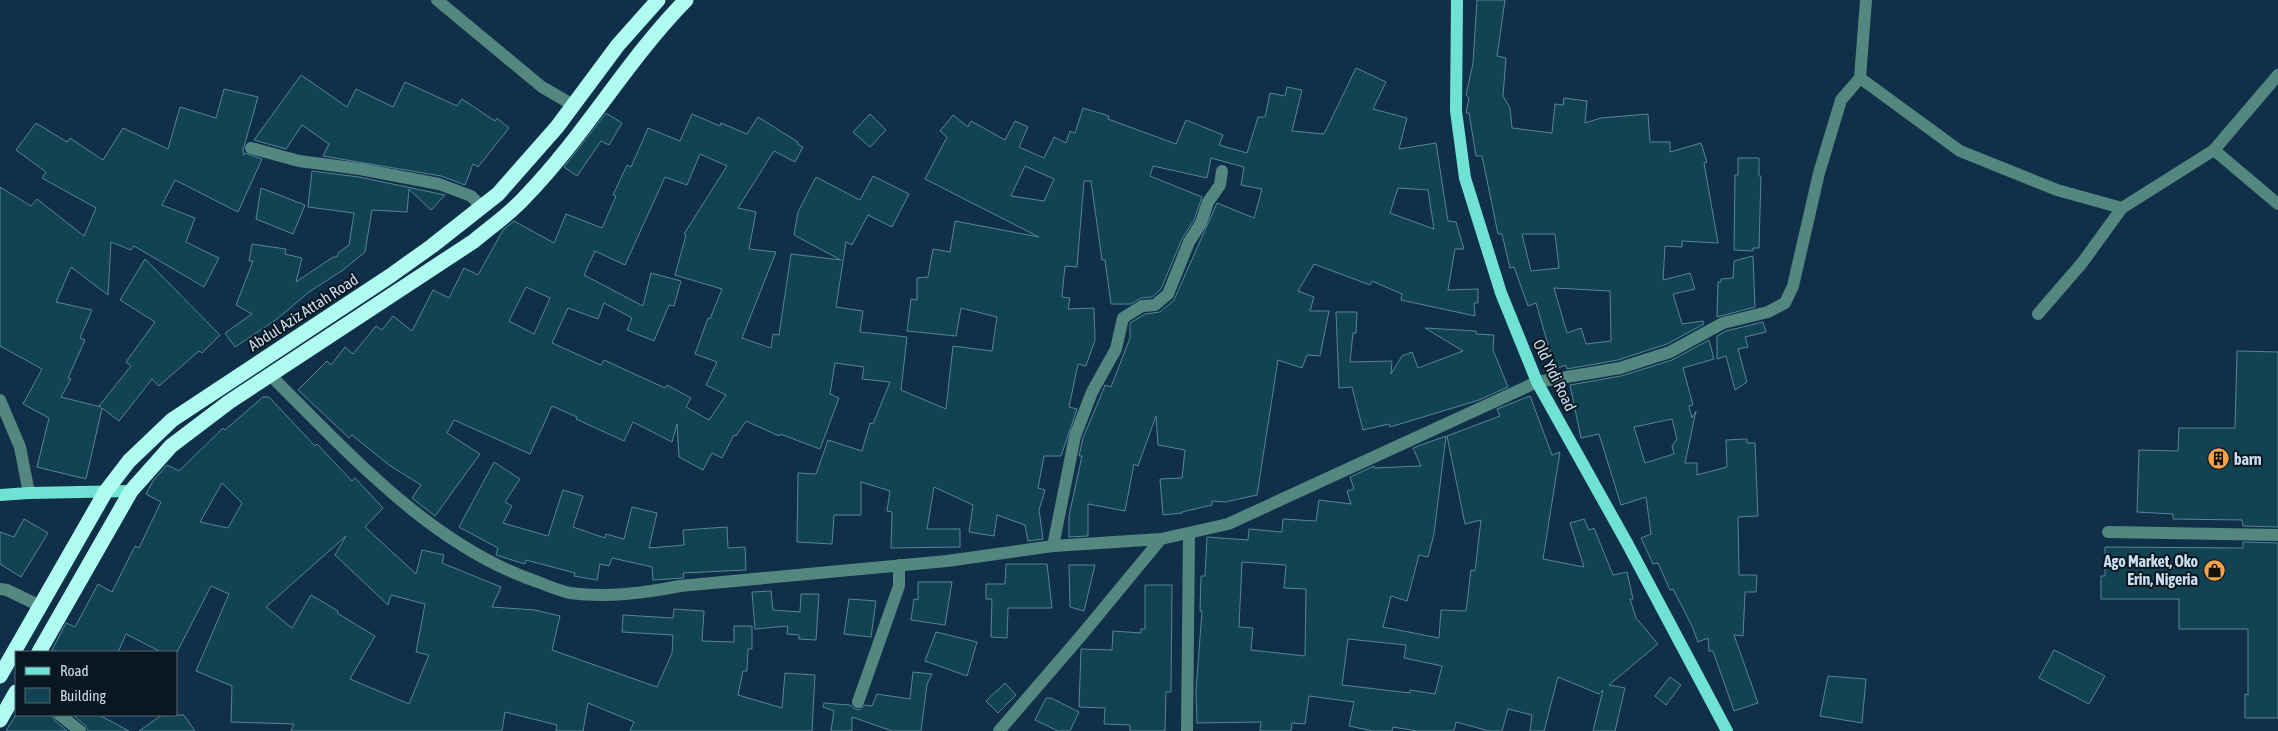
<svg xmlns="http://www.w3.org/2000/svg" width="2278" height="731" viewBox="0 0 2278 731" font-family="'Asap Condensed',sans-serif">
<rect width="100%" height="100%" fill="#0f3048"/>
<path fill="#124353" stroke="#578597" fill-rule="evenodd" d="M1477 0H1505L1497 56 1506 58 1503 96 1510 108 1512 128 1552 133 1555 104 1563 105 1564 98 1587 101 1585 123 1601 118 1648 114 1650 142H1670V152L1701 143 1707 162 1704 163 1718 243 1682 241V247L1665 246 1663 280 1690 273 1695 289 1673 294 1682 324 1703 321 1704 324 1667 344 1618 360 1567 369 1566 365 1555 369 1536 303 1528 306 1514 267 1510 268 1502 234H1498L1482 156H1476L1469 113H1466L1469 98 1466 95 1473 63ZM1522 234H1555L1559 268 1531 271ZM1554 288 1610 291 1611 341 1586 344 1581 328 1567 333Z
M1356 68 1386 82 1373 109 1407 118 1399 149 1436 143 1448 221 1456 222 1464 249H1455L1448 290 1478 289V303H1474L1475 316 1401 300 1402 294 1372 281 1370 285 1314 264 1298 291 1314 297 1310 311H1329L1320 356 1307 355 1302 368 1278 360 1257 495 1225 502 1212 501V505L1182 512V513L1163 515 1160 479 1182 478 1185 450 1158 445 1156 416 1138 466 1134 464 1125 511 1088 504V536L1069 537V516L1082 456H1079L1083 438 1104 388 1105 385 1111 387 1130 338V323L1145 314 1160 312 1174 300 1217 203 1254 218 1262 189 1241 185 1244 167 1211 158 1207 178 1153 166 1150 176 1202 197 1194 220 1182 239 1161 289 1152 297 1141 298 1131 304H1111L1105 260H1102L1091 181H1084L1077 267 1065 266 1062 297 1070 298 1068 309 1094 308 1095 340 1086 366 1078 364 1069 407 1077 409 1061 456H1044L1038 488 1045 490 1039 510 1043 539 1028 541 1025 525 997 515 994 536 969 532 973 505 934 487 927 529H960V547L891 548 892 512 887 511 890 491 861 482V515H834L832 544 797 542 798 473 816 474 828 440 862 451 870 423 873 424 890 382 862 379 864 367 835 363 830 394 839 398 820 449 780 434 779 436 746 421 736 436 734 435 722 458 712 453 703 470 679 457 677 424 672 442 633 422 624 441 576 419 577 417 552 406 530 454 454 420 447 433 480 454 435 516 412 498 421 485 389 465 352 435 349 438 298 390 327 361 331 365 345 347 353 354 376 326 382 330 393 316 412 331 433 290 449 298 464 268 478 275 503 230 514 221 554 243 566 214 602 228 616 196 613 195 627 165 631 167 648 128 680 141 692 114 720 126 721 123 747 134 758 117 798 142 797 144 803 147 795 162 774 151 738 208 756 212 749 249 776 252 742 338 771 348 773 334 779 335 791 254 841 260 794 235 798 212 816 177 860 200 873 176 909 194 892 227 868 215 852 245 846 242 836 307 863 311 860 332 907 337 901 390 946 409 953 346 992 351 997 317 961 308 956 336 907 331 911 299 917 300V278L928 277 933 249 950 252 955 221 1039 237 925 179 947 137 940 131 953 115 968 127 971 121 1005 140 1015 121 1028 127 1019 147 1044 158 1054 137 1066 143 1070 131 1075 133 1083 108 1109 116 1108 119 1176 144 1186 120 1223 135 1219 145 1247 153 1258 117H1265L1270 93 1285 96 1287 87 1302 90 1292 131 1324 134ZM700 154 727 166 684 234 686 235 675 275 722 289 710 319 708 318 695 354 717 362 706 385 726 395 709 420 686 407 691 398 667 385 665 388 604 360 601 365 552 343 568 308 598 319 604 303 632 318 627 330 654 341 669 305 674 306 681 281 651 273 643 306 584 275 595 251 625 265 665 177 687 185ZM1025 166 1054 179 1044 201 1011 196ZM1398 188 1428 190 1434 229 1390 213ZM526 287 550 298 534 334 509 321Z
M301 75 347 107 356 89 393 107 405 82 457 106 462 99 495 121 497 118 509 128 478 167 473 164 465 185 441 176 323 156 329 144 302 125 286 149 254 140Z
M224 89 258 97 243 150 244 155 245 153 262 159 238 212 175 180 162 205 195 218 186 242 219 258 204 287 134 246 131 250 111 242 108 295 71 267 56 302 92 310 80 338 85 340 68 378 71 379 61 397 101 407 99 406 131 366 126 362 155 322 120 300 145 259 220 335 202 353 199 351 159 386 152 379 119 421 102 408 86 479 37 467 49 418 23 404 42 369 0 346V187L31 206 37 199 84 236 96 208 42 178 46 172 16 150 36 123 67 142 70 138 103 160 123 128 168 149 180 107 216 118Z
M606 113 622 123 609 145 601 141 577 176 564 167Z
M870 114 886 130 870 147 853 132Z
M1738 158H1759V176H1761L1759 248H1753V251L1734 250 1735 175H1738Z
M312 171 359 177 445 195 431 210 409 189 407 212 372 210 365 252 343 270 309 292 277 319 235 347 225 333 252 314 236 305 253 261H249L252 244 286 249 285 254 302 258 296 282 333 257H337L338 253 349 245 354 213 308 207Z
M261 188 305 205 293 234 256 219Z
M1753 256 1755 307 1717 317 1718 282H1721V279L1733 278 1734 261Z
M1336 312H1357L1356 333H1353L1350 362 1392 361 1391 374 1402 356 1412 352 1418 368 1463 351 1425 328 1476 331V334L1494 335 1493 350 1508 387 1479 400 1390 427 1389 424 1363 430 1352 387 1339 388Z
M1763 322 1766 332 1745 337 1748 347 1738 349 1747 382 1735 390 1726 356 1717 359V336L1726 331Z
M1709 340 1714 359 1683 368 1693 405 1689 406 1692 418 1696 411 1685 463H1697V475L1727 467 1726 440 1747 439V443H1755L1758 516 1738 517 1739 575H1757L1756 592H1745L1743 636 1734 635 1758 703 1734 711 1713 651H1709L1708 638 1698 642 1692 626 1673 589 1670 590 1658 563 1653 564 1641 538 1651 534 1646 497 1621 505 1599 434 1581 438 1570 385 1621 376 1672 360ZM1672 419 1677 439 1672 446 1674 454 1645 463 1634 427Z
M2237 351 2278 352V527L2243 526 2242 520 2173 519V514L2137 512 2139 450 2178 451 2179 428H2235Z
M1530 396 1552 455 1560 452 1543 559 1584 567 1570 523 1584 519 1589 530 1594 528 1613 575 1627 572 1633 599H1630L1636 618 1658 644 1609 685 1625 688 1615 731H1593L1603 690 1599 694 1558 677 1544 731H1530L1532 715 1508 709 1502 731H1489L1456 722 1454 731H1417L1393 727 1392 731H1373L1349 726 1354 702 1309 696 1305 724 1292 723 1291 731H1260L1261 722 1197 723 1196 691 1202 611H1200L1201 576H1205L1207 537 1248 540 1249 529 1282 532 1283 519 1316 521 1319 500 1351 504 1347 491 1354 489 1350 477 1374 466V468L1421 466 1413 448 1446 436 1434 534 1428 557 1419 555 1407 601 1391 596 1383 627 1439 638 1441 610 1466 611 1471 570 1475 571 1481 520 1465 524 1447 436 1500 416 1497 409ZM1242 562 1286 565 1284 588 1306 589 1305 656 1251 650 1253 628 1239 627ZM1348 639 1406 645 1404 658 1442 666 1435 694 1410 690V693L1342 685Z
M263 397H269L315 446 317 444 352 481 355 478 383 508 365 527 416 574 422 550 444 555 442 563 501 587 492 607 535 610 560 616 552 650 657 687 672 653 673 635 622 632 623 615 673 618 674 609 704 611 702 641 734 642V626H752V649H748L747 671H743L738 695 782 708 785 673 815 675 812 731H630L634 722 588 703 583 731H556L557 725 505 712 502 731H291L294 724 231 722 232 686 196 671 229 594 211 586 176 654 161 652 126 634 118 652H51L66 623 75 627 98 584 112 592 135 546 139 548 161 502 146 494 153 481 167 465 179 471 223 428 225 430ZM222 483 242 503 228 528 200 522ZM346 536 335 555 388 605 391 595 425 604 416 652 429 655 409 704 350 679 375 636 337 613 338 611 311 595 292 628 266 607Z
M494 462 520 479 505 502 512 506 503 523 548 536 563 490 583 496 573 527 605 538 606 534 624 539 632 507 657 513 649 548 684 545 683 530 727 527 728 548 745 547 746 570 683 573 684 578 653 580 652 567 612 558 609 566 600 564 597 580 574 576 575 573 526 560 525 564 496 555 498 548 459 527Z
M24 519 48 533 21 577 0 564V532L14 537Z
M2243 542 2278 543V718H2245V694L2248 695V629H2179V599H2101V576H2105V547L2243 548Z
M1006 564H1047L1052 608H1008L1007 638 991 637 992 599H986V584H1005Z
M1069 565H1095L1084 611 1070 607Z
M918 582H952L945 625 911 620 914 599 918 600Z
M1145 585H1172L1171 692H1166L1165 731H1130V725L1104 724 1105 708 1079 707 1081 649 1112 650 1113 631 1141 633V629H1145Z
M771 591 773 610 800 612 801 594H819L816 640 799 639V635L787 634 788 626 755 629 752 592Z
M849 599 876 601 871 637 844 634Z
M936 632 977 642 967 676 925 661Z
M2054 650 2105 676 2089 704 2039 678Z
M913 672 932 674 927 684 921 731H892L852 717V731H831L834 711 823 707 824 703 850 705 855 709 859 710 865 705 872 706 877 694 910 699Z
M1828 676 1866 679 1862 723 1820 716Z
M1670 677 1681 685 1666 705 1655 696Z
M1005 683 1016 695 998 713 986 701Z
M1046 698H1051L1079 712 1070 731H1058L1035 720Z
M16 715H52L55 721 67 731H6Z
M73 715H99L129 731H88L85 725Z
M162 715H184L195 731H139Z"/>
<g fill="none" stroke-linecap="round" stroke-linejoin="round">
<path stroke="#53877f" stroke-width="12" d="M437 0 542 87 573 105
M1866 0 1860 78 1960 151 2057 190 2122 208
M251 148 299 161 360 169 439 184 471 196 481 206
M2214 150 2278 204
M2038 314 2082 263 2122 208 2214 150 2278 75
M270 375C348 452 431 546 538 582 548 586 560 591 570 593 607 598 644 593 680 586L947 561 1053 546 1161 539 1228 524 1537 382 1620 368 1670 352 1723 323 1768 312 1785 303 1793 286 1819 173 1841 100 1860 78
M0 400 20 447 29 493
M2108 532 2278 535
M1053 546 1075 436 1092 392 1116 349 1123 318 1142 306 1155 305 1168 294 1189 242 1201 223 1208 202 1220 185 1222 171
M0 589 7 590 40 606
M858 702 899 586V565
M60 715 80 731
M999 731 1080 637 1161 539
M1187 731 1189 534"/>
<path stroke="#6fe2d3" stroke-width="12" d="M1457 0 1456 111 1465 178 1501 293 1537 382 1627 543 1727 731
M0 495 29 493 131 491"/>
<path stroke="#b0fbf0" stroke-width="15" d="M39 652 131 491 171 446 229 402 474 241C492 226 511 213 526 196 585 135 627 60 686 0
M0 676 106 491 129 461 172 420 390 276 432 246 498 194 557 127 618 45 658 0
M0 720 16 692"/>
</g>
<defs>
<symbol id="building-disc" viewBox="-11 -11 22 22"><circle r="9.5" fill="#f7a248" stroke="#091721"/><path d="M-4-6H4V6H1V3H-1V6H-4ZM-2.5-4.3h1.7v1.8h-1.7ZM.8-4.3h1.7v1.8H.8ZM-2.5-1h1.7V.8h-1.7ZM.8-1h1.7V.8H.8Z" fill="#111"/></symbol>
<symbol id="shop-disc" viewBox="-11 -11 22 22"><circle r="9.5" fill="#f7a248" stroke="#091721"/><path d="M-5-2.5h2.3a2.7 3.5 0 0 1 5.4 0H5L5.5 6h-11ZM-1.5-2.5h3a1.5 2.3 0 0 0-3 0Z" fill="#111"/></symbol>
</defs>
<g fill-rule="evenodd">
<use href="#building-disc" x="2206" y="446" width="25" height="25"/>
<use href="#shop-disc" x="2202" y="558" width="25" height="25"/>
</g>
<g text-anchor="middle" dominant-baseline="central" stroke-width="4" stroke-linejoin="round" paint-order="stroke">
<g font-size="16" fill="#ccdeed" stroke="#091721">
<text transform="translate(303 312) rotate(-33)">Abdul Aziz Attah Road</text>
<text transform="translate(1555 375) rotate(64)">Old Yidi Road</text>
</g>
<g font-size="16" font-weight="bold" fill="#ccdeed" stroke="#091721" text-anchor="start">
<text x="2234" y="459">barn</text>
<text x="2198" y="561" text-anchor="end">Ago Market, Oko<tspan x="2198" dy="18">Erin, Nigeria</tspan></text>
</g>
</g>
<rect x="15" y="651" width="162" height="65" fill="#091721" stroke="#576773"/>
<rect x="25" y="667" width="25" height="8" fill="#6fe2d3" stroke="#576773"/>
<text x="60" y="676" font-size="15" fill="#ccdeed">Road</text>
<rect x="25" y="688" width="25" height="15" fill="#124353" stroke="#576773"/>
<text x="60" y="701" font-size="15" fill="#ccdeed">Building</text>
</svg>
